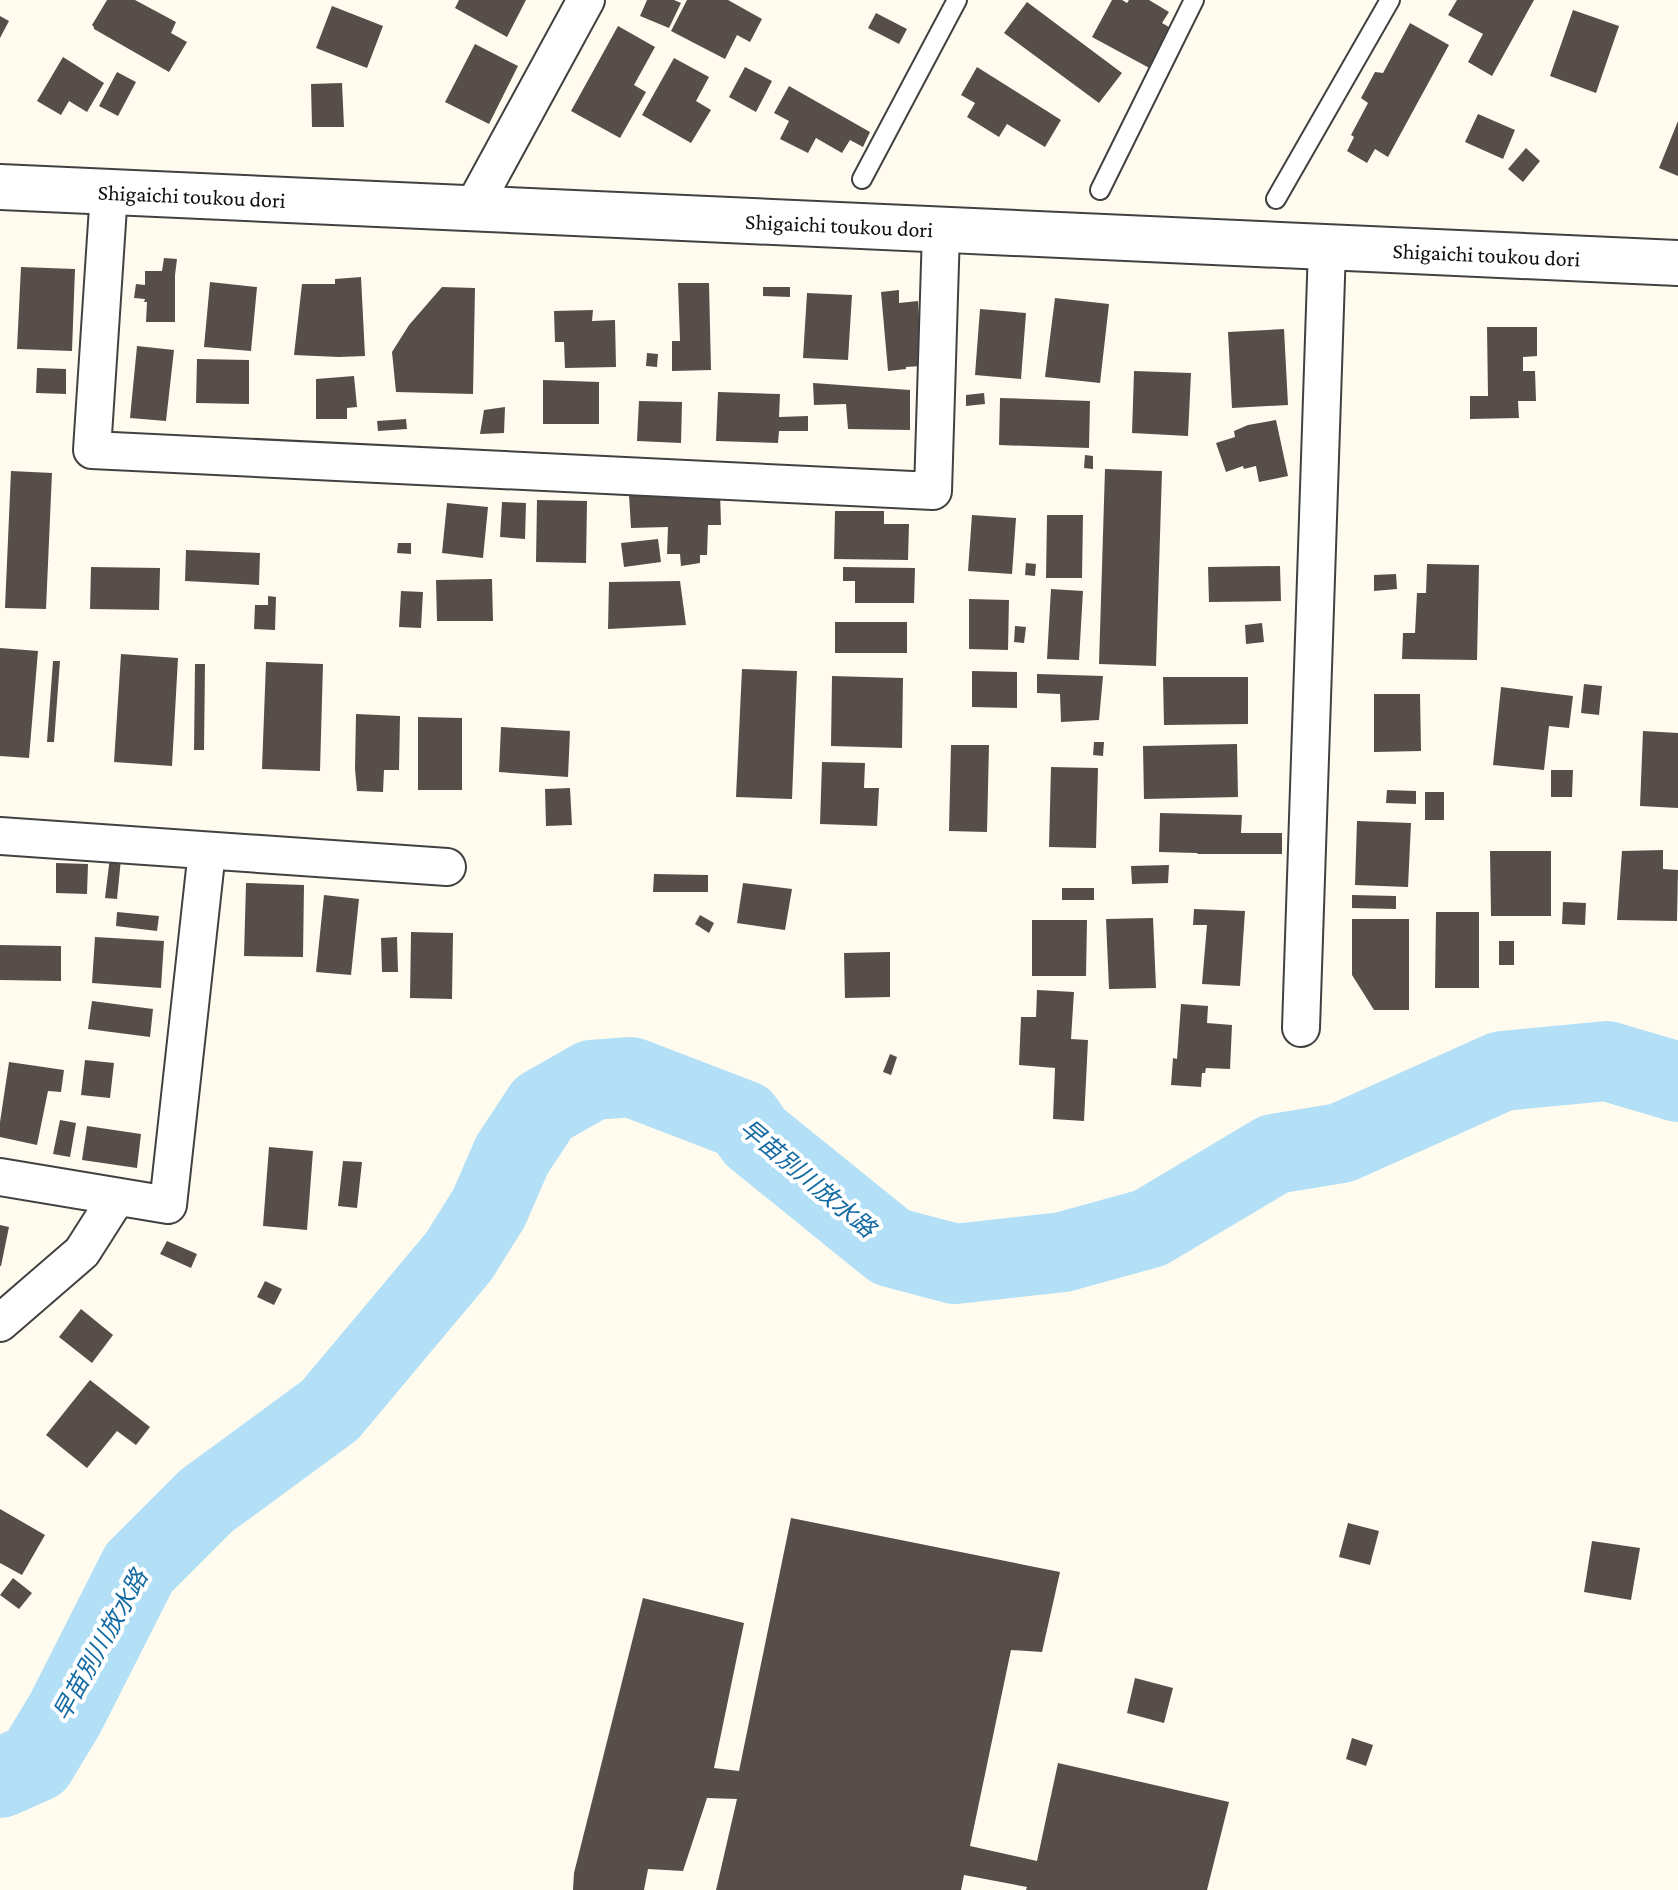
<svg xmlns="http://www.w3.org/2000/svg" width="1678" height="1890" viewBox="0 0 1678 1890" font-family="'Crimson Pro','Noto Sans JP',serif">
<rect width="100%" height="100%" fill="#fffbef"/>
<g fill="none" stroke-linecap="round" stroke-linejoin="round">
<path stroke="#b3e0f7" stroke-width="80" d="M0 1778 36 1762 65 1714 139 1568 206 1501 330 1410 459 1256 489 1208 512 1155 543 1108 592 1080 631 1077 743 1120 755 1137 891 1247 955 1264 1063 1252 1150 1228 1274 1154 1341 1143 1502 1071 1607 1061 1678 1082"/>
</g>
<path fill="#574e4a" d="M107 0H135L176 22 171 33 187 42 169 72 94 29V27L92 25Z
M459 0H526L507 37 455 8Z
M647 0H674L681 3 669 28 640 16Z
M687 0H728L762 19 750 42 737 35 725 59 671 31Z
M1112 0H1122L1127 3 1129 0H1149L1169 12 1162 23 1176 31 1153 70 1092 37Z
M1457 0H1534L1492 76 1468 62 1483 34 1448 15Z
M1027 2 1122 73 1099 103 1004 33Z
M332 6 383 26 367 68 316 48Z
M1573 10 1619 26 1596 93 1550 76Z
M876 13 907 29 899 44 868 28Z
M0 16 9 21 0 38Z
M1410 23 1449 45 1388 157 1375 149 1367 163 1347 151 1354 137 1351 135 1368 103 1361 98 1375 72 1383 73Z
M618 26 655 47 634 85 646 92 620 138 571 111Z
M475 44 518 66 489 124 445 102Z
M63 57 104 83 87 112 69 101 61 115 37 101Z
M674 58 709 77 696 101 711 110 691 143 642 115Z
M745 67 772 81 756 112 729 97Z
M977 67 1061 120 1045 147 1007 124 999 137 967 117 975 103 961 95Z
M117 72 136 82 118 116 99 106Z
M342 83 344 127H312L311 84Z
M789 86 870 132 863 147 850 140 842 153 816 138 808 153 780 139 789 121 774 113Z
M1478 114 1515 130 1503 159 1465 142Z
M1678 121V176L1659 168Z
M1526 148 1540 161 1523 182 1508 169Z
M164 258 177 259 175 275V322H146L147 302H144L145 299 134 298 136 284 145 285V271H162Z
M21 267 75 269 72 351 17 349Z
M361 277 365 356 339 357 294 355 302 284H335V279Z
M210 282 257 287 251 351 204 347Z
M678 283H709L711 370 672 371V341H680Z
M442 287 475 288 473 394 396 392 392 352 409 325Z
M763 287H790V297L763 296Z
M899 290V303L918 301 922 366 906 367V369L888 371 881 292Z
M807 293 852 295 848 360 803 358Z
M1055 298 1109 304 1100 383 1045 377Z
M980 309 1026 313 1021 379 975 375Z
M593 310 592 321 615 320 616 367 565 368 564 342H555L554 311Z
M1487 327H1537V356L1523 357V371H1535L1536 401H1518L1519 418 1470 419V396H1488Z
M1284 329 1288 405 1232 408 1228 332Z
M137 346 174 350 166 421 130 418Z
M647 353 658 354 657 367 646 366Z
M197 359 249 360V404L196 403Z
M37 368 66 369V394L36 393Z
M1134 371 1191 373 1188 436 1132 433Z
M354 376 357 407 347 408V419H316V379Z
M543 380 599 382V424H543Z
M813 383 910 390V430L848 429 846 404 814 405Z
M718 392 780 394 779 417 808 416V431H779L778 443 716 441Z
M984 393 985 404 966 406V395Z
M1000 398 1090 401 1089 448 999 445Z
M639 401 682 402 681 443 637 441Z
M505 407 504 433 480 434 484 410Z
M406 419 407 429 378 431 377 421Z
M1276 420 1288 476 1259 482 1256 466 1244 469 1243 466 1226 472 1216 443 1235 437 1234 431 1248 425Z
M1085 455 1093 456V469L1084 468Z
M1105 469 1162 471 1156 666 1099 664Z
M11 471 52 473 46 609 5 608Z
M720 491 721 525H708L707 555H700V563L681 566 680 554H667L668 527 631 528 629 495Z
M537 500 587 501 586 563 536 562Z
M502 502 526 503 525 539 500 537Z
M447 503 488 507 483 558 442 553Z
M835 511H884V524H909L908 560 834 559Z
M972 515 1016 518 1012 574 968 571Z
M1047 515H1083L1082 578H1046Z
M658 539 661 562 624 567 621 543Z
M398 543H411V554L397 553Z
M186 550 260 553 259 585 185 581Z
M1026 563 1036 564 1035 576 1025 575Z
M1427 564 1479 565 1477 660 1402 659 1403 633H1415L1417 593H1426Z
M1280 566 1281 601 1209 602 1208 567Z
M91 567 160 568 159 610 90 609Z
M843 567 915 568 914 603H855V581H843Z
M1396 574 1397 589 1374 591V575Z
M492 579 493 621H437L436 580Z
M680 581 686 625 608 629 609 582Z
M1051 589 1083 591 1079 660 1047 659Z
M401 591 423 592 421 628 399 627Z
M268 596 276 597 275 630 254 629 255 605H268Z
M969 599 1009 600 1008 650 969 649Z
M835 622H907V653H835Z
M1262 623 1264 642 1246 644 1245 625Z
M1015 626 1026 627 1024 643 1014 642Z
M0 648 38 651 29 758 0 756Z
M121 654 178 658 172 766 114 762Z
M53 661H60L54 742H47Z
M266 662 323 664 320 771 262 769Z
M195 664H205L204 750H194Z
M742 669 797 671 792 799 736 797Z
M972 671 1017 672V708L972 707Z
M1037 674 1103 676 1099 720 1061 722 1060 694 1037 693Z
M832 676 903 678 902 748 831 746Z
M1163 677H1248V724L1164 725Z
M1584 684 1602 686 1599 715 1581 713Z
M1501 687 1573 696 1569 728 1549 726 1544 770 1493 765Z
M1374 694H1420L1421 751 1374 752Z
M356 714 400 716 399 770H384L383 792 357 791 355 769Z
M418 717 462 718V790H418Z
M501 727 570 731 568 777 499 772Z
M1643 731 1678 733V808L1640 806Z
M1094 742H1104L1103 756 1093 755Z
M1237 744 1238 797 1144 799 1143 746Z
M951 745H989L987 832 949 831Z
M822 762 865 763 864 788H879L877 826 820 824Z
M1051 767 1098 768 1096 848 1049 847Z
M1551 770H1573L1572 797H1551Z
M570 788 572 825 546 826 545 789Z
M1387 790 1416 791V804L1386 803Z
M1425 792H1444V820H1425Z
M1160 813 1242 815 1241 833H1282V854H1198L1197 853 1159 852Z
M1357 821 1411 823 1408 887 1355 885Z
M1663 850V869L1678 870 1677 921 1617 920 1622 851Z
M1490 851H1551V916H1491Z
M110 857 121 859 117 899 105 898Z
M56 863 88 864 87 894 56 893Z
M1169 865 1168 883 1132 884 1131 866Z
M654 874 708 875V892H653Z
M246 883 304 885 303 957 244 956Z
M743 883 792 889 785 930 737 923Z
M1062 888H1094V900H1062Z
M324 895 359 899 351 975 316 972Z
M1352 895 1396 896V909L1352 908Z
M1563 902 1586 903 1585 925 1562 924Z
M1194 909 1245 911 1240 986 1202 984 1207 925H1193Z
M117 912 159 916 157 931 116 926Z
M1436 912H1479V988H1435Z
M700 915 714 923 709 933 695 924Z
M1153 918 1156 988 1109 989 1106 919Z
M1352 919H1409V1010H1374L1352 975Z
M1032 920H1087L1086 976H1032Z
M411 932 453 933 452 999 410 998Z
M95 937 164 941 161 988 92 983Z
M397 937 398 972H382L381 938Z
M1499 941H1514V965H1499Z
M0 945 61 946V981L0 980Z
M890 952V997L845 998 844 953Z
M1037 990 1074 992 1071 1039 1088 1040 1084 1121 1053 1119 1055 1068 1019 1065 1021 1017H1036Z
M92 1001 153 1009 150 1037 88 1029Z
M1181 1004 1208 1006 1207 1023 1232 1025 1230 1069 1206 1068 1205 1073H1202L1201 1087 1171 1085 1173 1058 1177 1059Z
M890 1054 897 1057 891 1075 883 1072Z
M85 1060 114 1063 110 1098 81 1095Z
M9 1062 64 1070 61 1092 48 1091 37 1145 0 1137V1122Z
M60 1120 76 1123 70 1157 53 1154Z
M87 1126 141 1134 137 1168 82 1160Z
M269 1147 313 1151 307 1230 263 1226Z
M343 1161 362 1162 357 1208 338 1206Z
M0 1225 9 1227 1 1266H0Z
M167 1241 197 1254 191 1268 160 1254Z
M265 1281 282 1289 274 1305 257 1297Z
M81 1309 113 1335 92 1363 59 1337Z
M90 1380 150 1427 136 1445 117 1431 87 1468 46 1435Z
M0 1509 45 1535 22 1575 0 1563Z
M791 1518 1060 1572 1042 1652 1011 1650 970 1846 1037 1861 1058 1763 1229 1802 1207 1890H1026L1027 1887 964 1875 961 1890H716L737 1799 707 1798 683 1871 648 1869 644 1890H573L574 1873 643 1598 744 1623 714 1768 739 1771Z
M1348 1523 1379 1531 1370 1565 1339 1557Z
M1592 1541 1640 1548 1631 1600 1584 1592Z
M13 1578 32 1593 19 1609 0 1595Z
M1135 1678 1173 1688 1164 1723 1127 1713Z
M1352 1738 1373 1745 1366 1766 1346 1759Z"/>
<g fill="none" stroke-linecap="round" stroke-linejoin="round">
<defs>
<path id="service" d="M862 179 957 0
M1100 190 1194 0
M1276 199 1390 0"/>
<path id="minor" d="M109 192 92 450 933 491 941 231
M472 209 586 0
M0 836 447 867
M1301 1028 1327 248
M0 1177 168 1205 207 851
M0 1323 82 1252 117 1197"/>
<g id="tertiary">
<path id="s1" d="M0 187 1678 263"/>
</g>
</defs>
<use href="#service" stroke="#414141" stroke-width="22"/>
<use href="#minor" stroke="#414141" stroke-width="40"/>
<use href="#tertiary" stroke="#414141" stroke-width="48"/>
<use href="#service" stroke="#fff" stroke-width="18"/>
<use href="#minor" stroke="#fff" stroke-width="36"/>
<use href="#tertiary" stroke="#fff" stroke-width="44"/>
</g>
<g text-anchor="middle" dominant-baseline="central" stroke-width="8" stroke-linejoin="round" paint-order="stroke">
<g font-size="22" fill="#0e0e0e" stroke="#fff">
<text stroke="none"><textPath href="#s1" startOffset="192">Shigaichi toukou dori</textPath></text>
<text stroke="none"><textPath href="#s1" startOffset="840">Shigaichi toukou dori</textPath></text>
<text stroke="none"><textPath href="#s1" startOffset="1488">Shigaichi toukou dori</textPath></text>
</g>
<g font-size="24" font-style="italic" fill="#146aa2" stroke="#fff">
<text transform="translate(808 1178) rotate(40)">早苗別川放水路</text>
<text transform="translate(100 1645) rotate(-61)">早苗別川放水路</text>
</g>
</g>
</svg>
